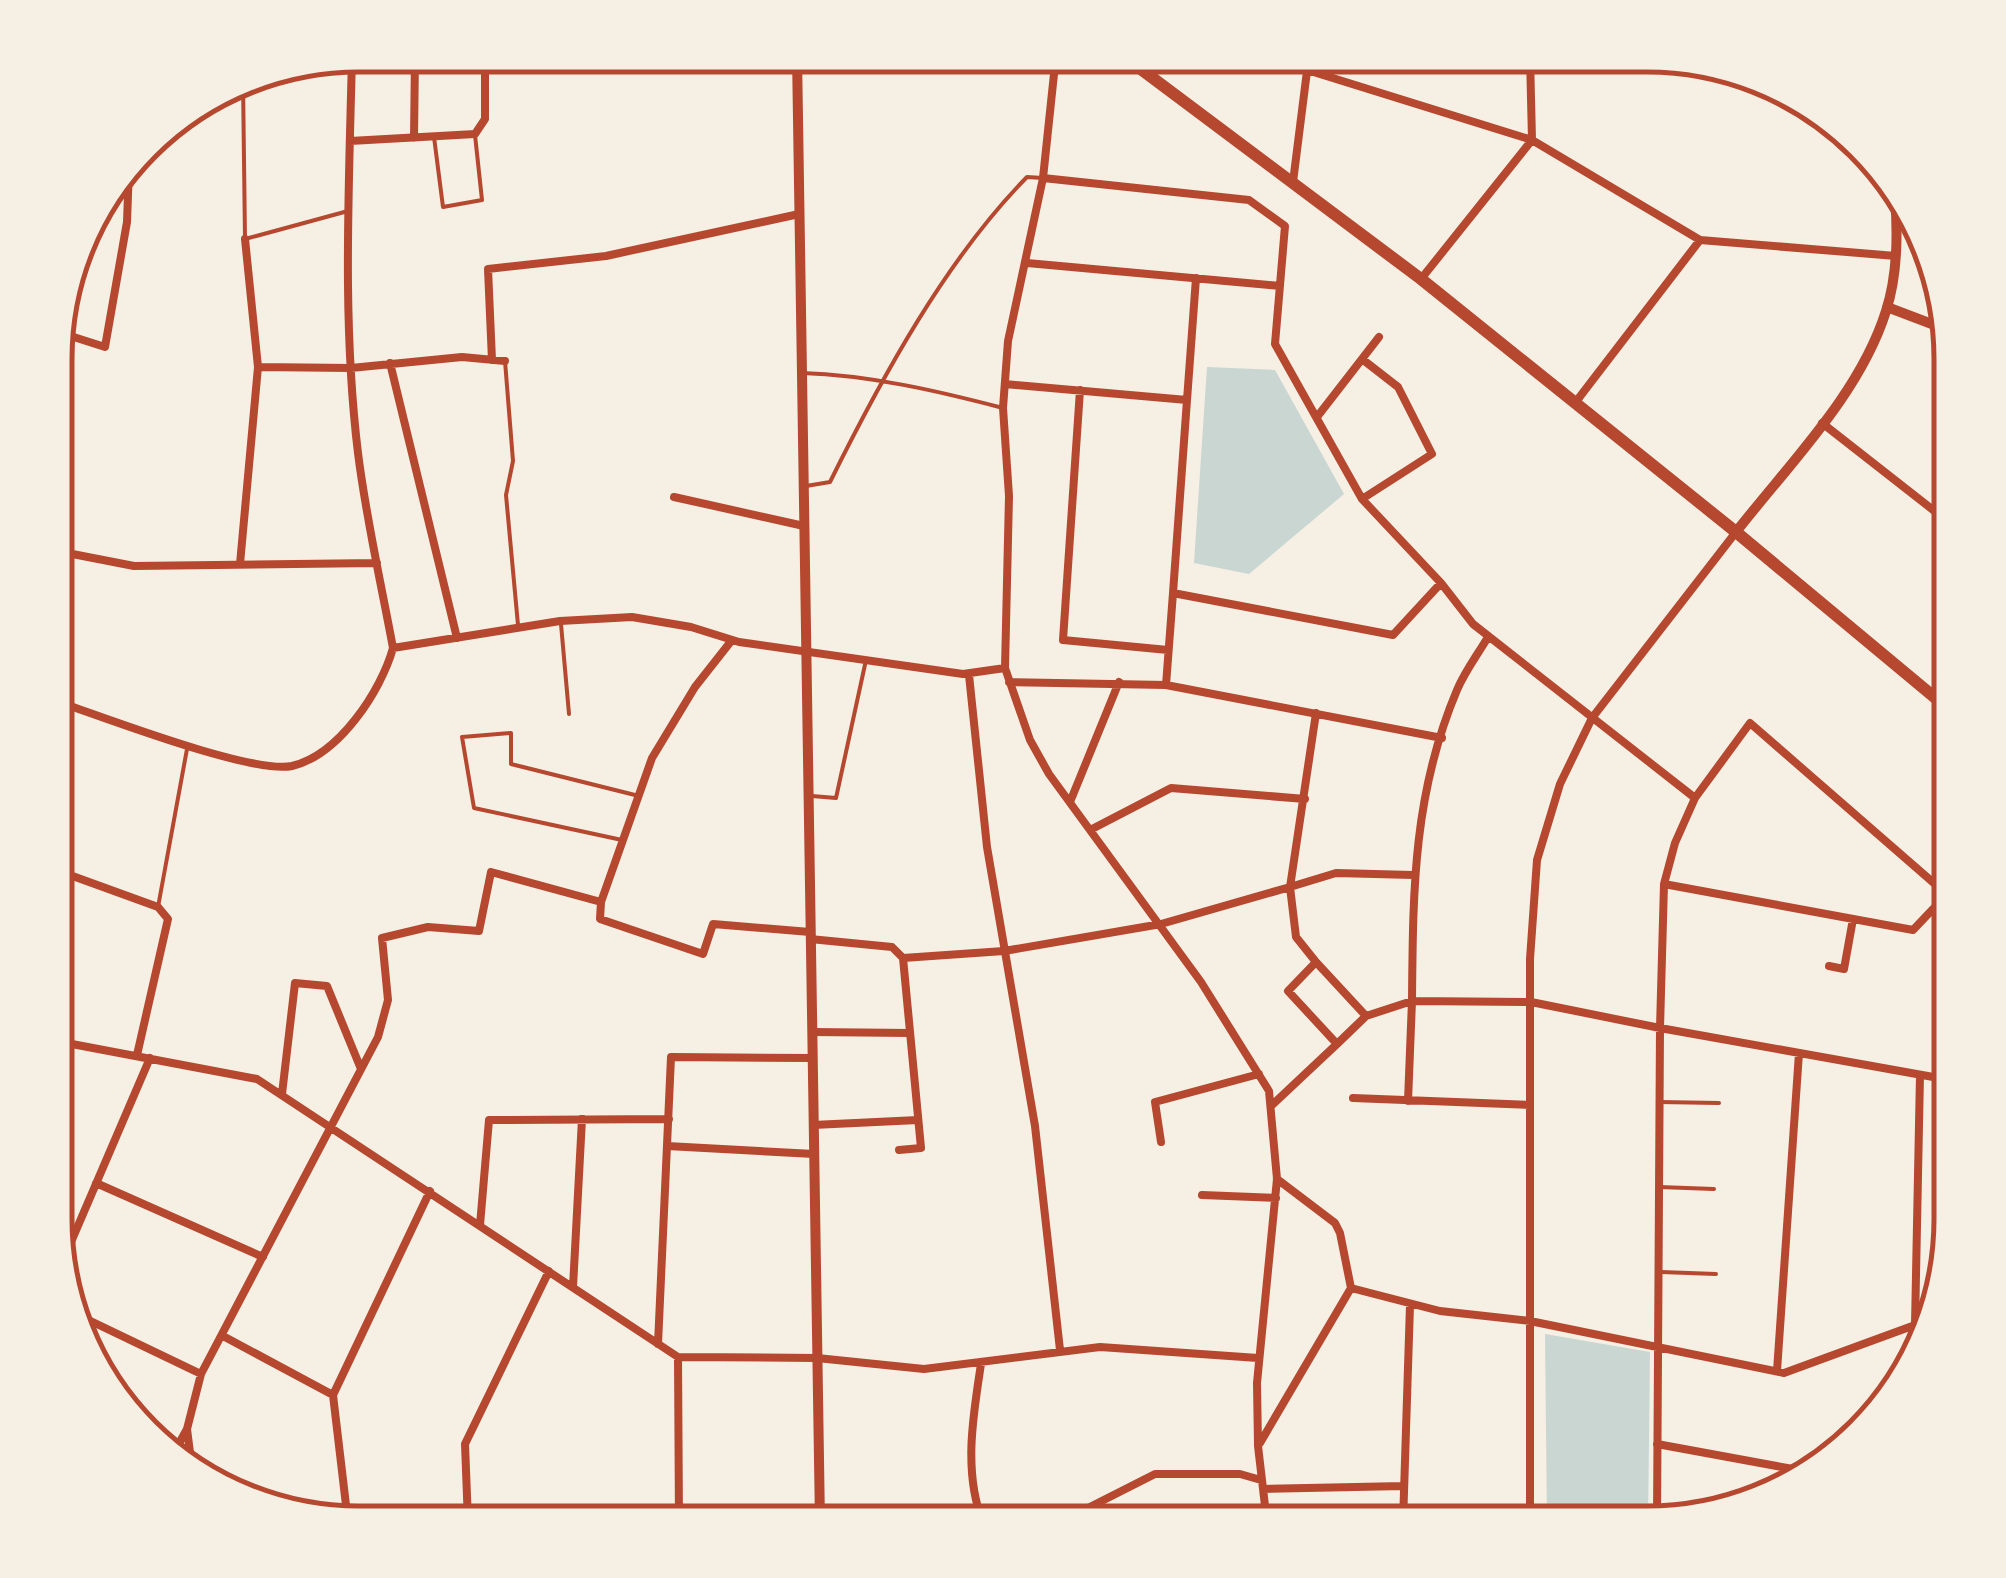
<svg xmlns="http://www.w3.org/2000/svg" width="2006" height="1578" viewBox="0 0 2006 1578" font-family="'Exo 2',sans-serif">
<rect width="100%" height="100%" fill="#f6efe4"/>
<path fill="#c9d6d2" d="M1207 367 1275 370 1344 494 1249 574 1194 563Z
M1545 1334 1650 1352 1648 1523H1547Z"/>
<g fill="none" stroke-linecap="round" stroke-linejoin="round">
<path stroke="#b5482f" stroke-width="4" d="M243 81 245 239 348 211
M434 137 443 207 482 200 475 135
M505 361 513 461 506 495 518 625
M802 373C869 375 938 391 1003 408
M806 486 830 482C881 379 946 259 1027 177L1043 178
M561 624 569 714
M812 796 836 798 866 660
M622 840 474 808 462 737 511 733V764L639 796
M158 907 187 749
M1659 1102 1719 1103
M1659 1187 1714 1189
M1661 1272 1716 1274"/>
<path stroke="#b5482f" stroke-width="8" d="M1056 55 1043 178 1008 341 1003 408 1009 496 1005 668 1030 740 1049 774 1201 982 1269 1091 1277 1179 1257 1383 1258 1446 1267 1523
M1307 70 1532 140 1700 240 1896 256
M414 138 415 55
M350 141 475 134 485 119V55
M1043 178 1249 200 1285 226 1275 344 1362 499 1441 583
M1293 182 1309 55
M1027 263 1280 286
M1421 279 1532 140 1530 56
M58 332 105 347 127 222 129 167
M1362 359 1398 387 1432 454 1362 499
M492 360 488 269 606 256 799 214
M390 363 457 638
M258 367 351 368 462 357 505 361
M1005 384 1187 400 1173 593 1393 635 1441 583 1473 624 1695 798 1675 843 1664 884 1660 1028 1657 1521
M1080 390 1063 640 1168 650
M1187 400 1196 278
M1575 403 1700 240
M1317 417 1379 337
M1822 423 1951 524
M674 497 804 526
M57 551 134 566 377 563
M240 564 258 367 245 239
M1488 637C1478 654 1465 671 1457 690 1413 794 1413 891 1412 1001L1531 1002 1660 1028 1950 1080
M732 640 695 687 652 758 601 902 600 919 703 954 713 924 810 932
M393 648 560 621 632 617 691 627 739 642 963 674 1005 668
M969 675 987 847 1035 1126 1060 1350
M1009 682 1166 685 1442 738
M1166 685 1173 593
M57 690 70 706C114 721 253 774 292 766 339 755 381 691 393 648 381 583 366 518 358 453 342 322 349 188 352 56
M1316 713 1290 887 1336 873 1413 875
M1695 798 1750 723 1951 898
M1070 802 1119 682
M1092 829 1171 788 1305 799
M56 870 158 907 168 919 137 1055
M1664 884 1913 930 1951 890
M810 939 892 947 903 958 921 1148 899 1150
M903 958 1004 951 1161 924 1290 887 1296 937 1316 962 1288 991 1337 1044 1272 1105
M1316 962 1366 1016
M1829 966 1844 969 1853 919
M812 1032 910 1033
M56 1041 257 1079 678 1357 817 1358 924 1369 1100 1347 1258 1358
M1337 1044 1366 1016 1412 1001 1408 1101
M282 1094 295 983 327 986 361 1069
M1353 1098 1530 1105
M813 1125 918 1120
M1161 1142 1155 1102 1259 1074
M667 1146 814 1154
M96 1183 263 1257
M1202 1195 1276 1198
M480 1225 489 1120 669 1119
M62 1263 150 1058
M573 1287 582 1119
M1351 1288 1440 1311 1530 1321 1784 1373 1915 1325 1930 1326
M76 1314 201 1374
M223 1336 333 1395
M658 1344 671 1057 812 1058
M678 1357 679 1523
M981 1364C973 1416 963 1472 983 1523
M1777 1371 1799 1053
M1898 1383 1915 1325 1920 1075
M187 1429 192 1468
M148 1434 176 1449
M1260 1443 1351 1288 1340 1233 1335 1223 1277 1179
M1657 1444 1804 1471
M172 1456 187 1429 201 1374 378 1037 388 1000 382 938 428 927 479 931 491 872 601 902
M1263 1489 1404 1486
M348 1522 333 1395 430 1191
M468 1522 465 1444 549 1271
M1046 1523 1080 1512 1155 1474H1240L1261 1480
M1403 1523 1410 1305
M1530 1523V959L1537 860 1560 784 1592 718 1736 532"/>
<path stroke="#b5482f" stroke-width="10" d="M797 55 820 1523
M1887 307 1945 329
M1736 532C1789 464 1860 394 1886 311 1898 274 1898 234 1895 197"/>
<path stroke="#b5482f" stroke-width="12" d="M1122 55 1421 279 1736 532 1951 711"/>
</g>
<path d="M0 0H2006V1578H0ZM359 72H1647A287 287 0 0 1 1934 359V1219A287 287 0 0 1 1647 1506H359A287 287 0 0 1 72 1219V359A287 287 0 0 1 359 72Z" fill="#f6efe4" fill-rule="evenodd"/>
<path fill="none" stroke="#b5482f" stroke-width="5" d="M359 72H1647A287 287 0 0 1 1934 359V1219A287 287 0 0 1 1647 1506H359A287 287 0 0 1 72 1219V359A287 287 0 0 1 359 72Z"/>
</svg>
